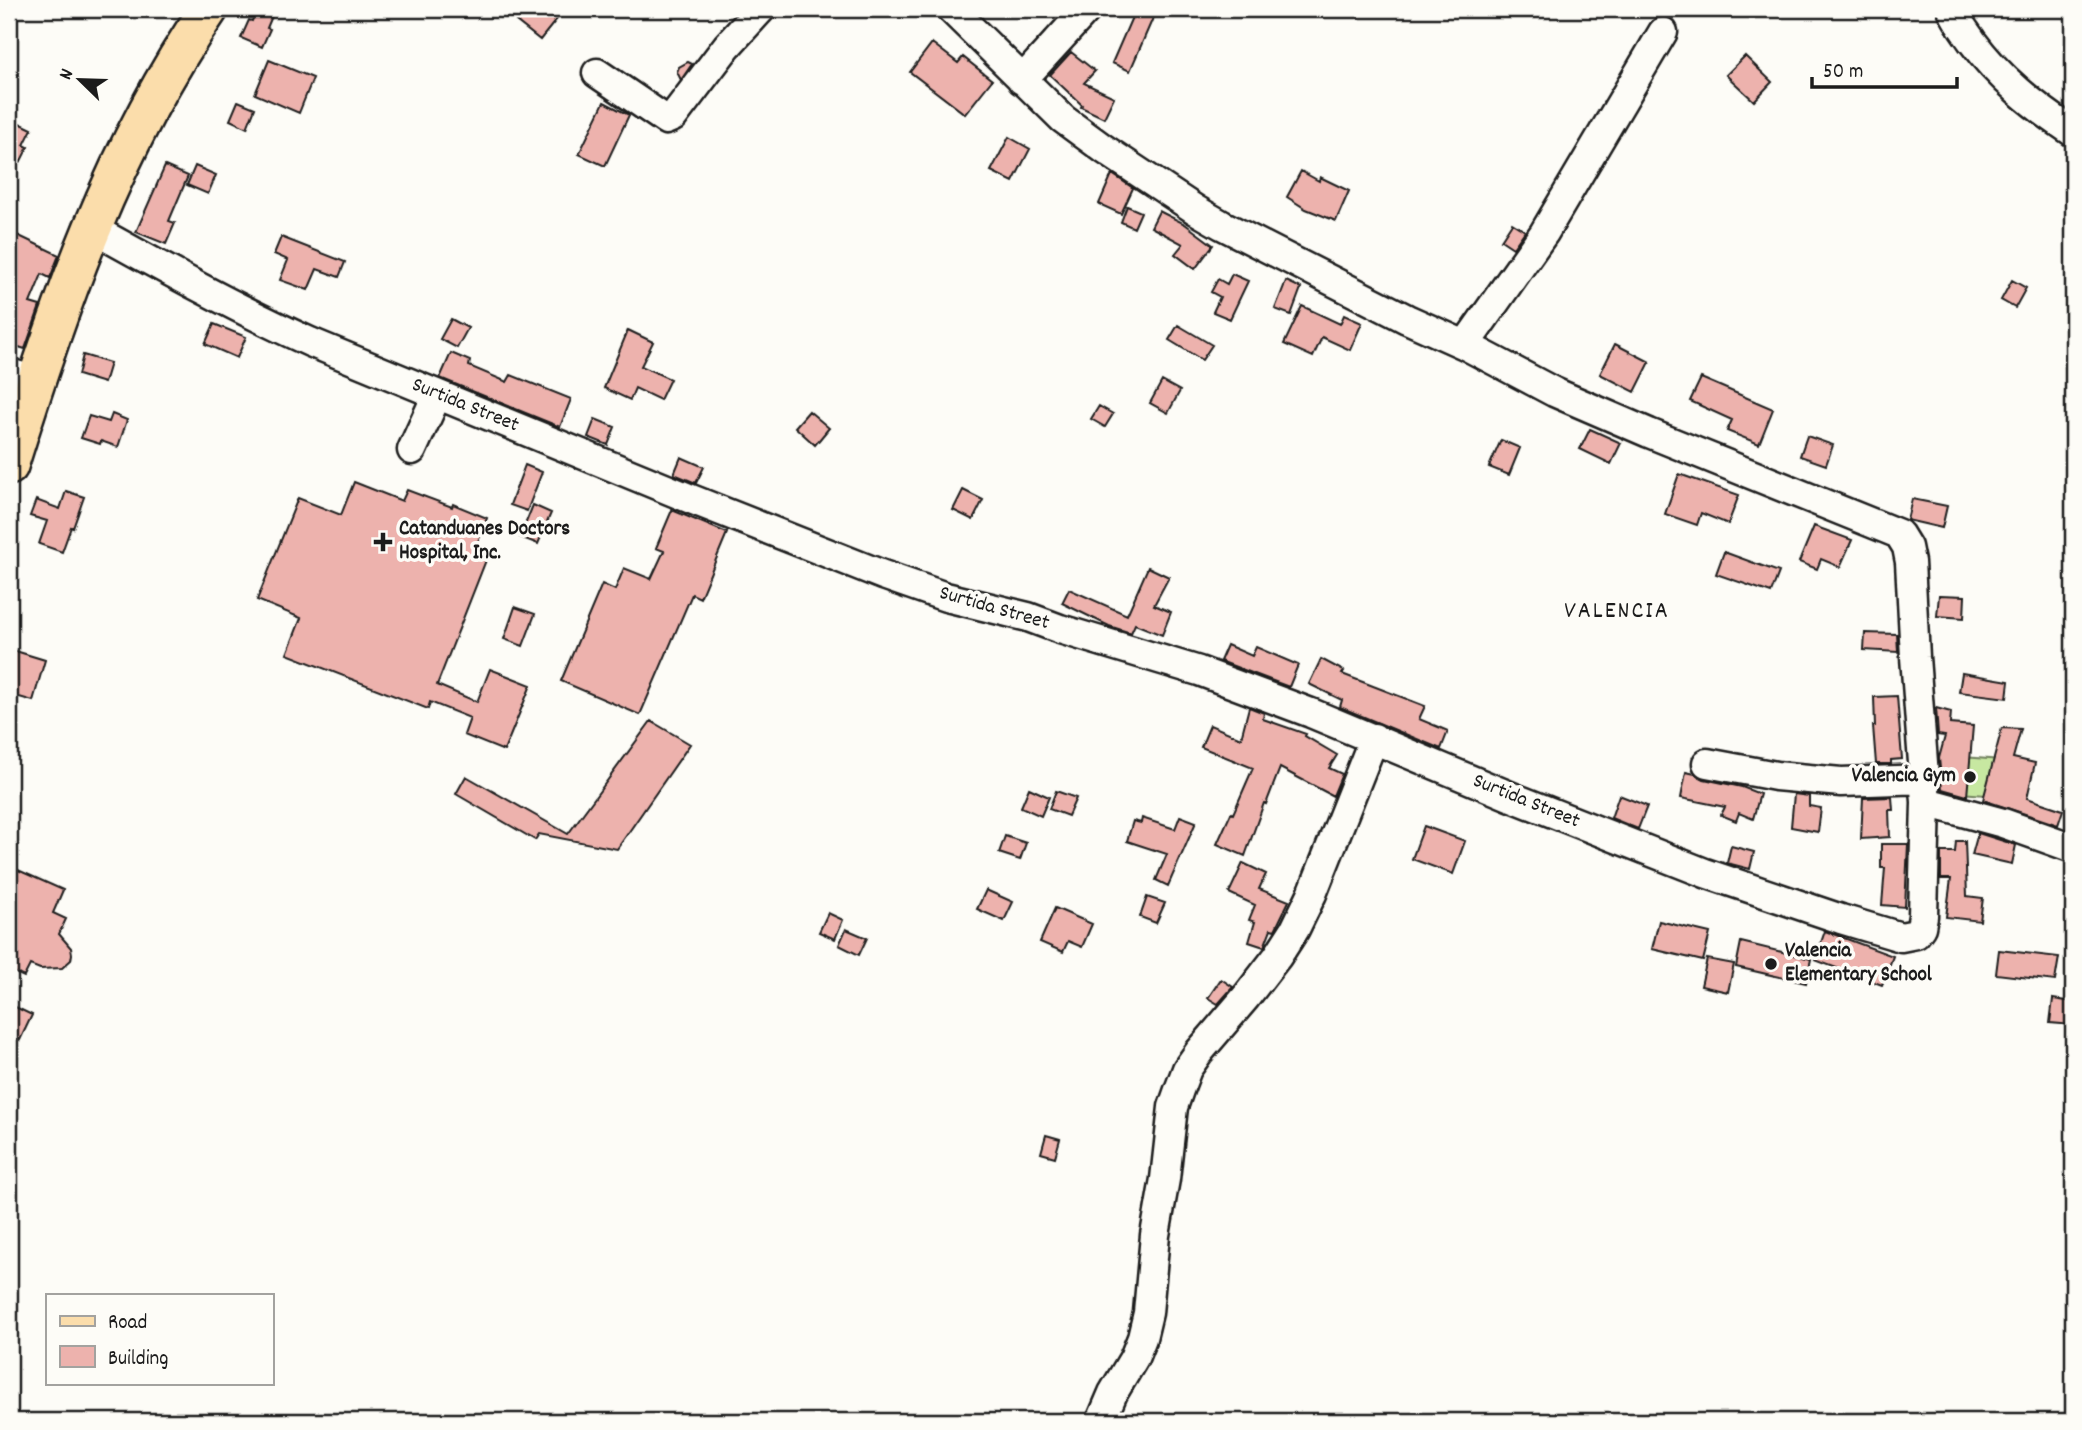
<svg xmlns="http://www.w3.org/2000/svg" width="2082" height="1430" viewBox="0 0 2082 1430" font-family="Dekko,sans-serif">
<rect width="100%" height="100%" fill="#fdfcf7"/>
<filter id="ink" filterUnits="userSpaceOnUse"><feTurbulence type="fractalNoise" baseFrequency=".0143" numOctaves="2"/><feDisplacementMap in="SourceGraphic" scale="14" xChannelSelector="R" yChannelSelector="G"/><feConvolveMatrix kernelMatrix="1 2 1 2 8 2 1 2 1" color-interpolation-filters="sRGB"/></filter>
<g filter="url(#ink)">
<path fill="#c7e8a1" stroke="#72825e" stroke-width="2" d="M1937 755 2001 760 1999 796 1934 791Z"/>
<path fill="#edb2ad" stroke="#1c1c1c" stroke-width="2" d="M257 9H275L267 28 270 29 262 47 241 38 249 20 252 21Z
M526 9H565L540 40 516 21Z
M1135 10 1153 18 1130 71 1112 63Z
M932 43 958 63 963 57 992 80 965 114 910 72Z
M1071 52 1095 71 1084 83 1114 97 1104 118 1081 107 1082 105 1050 75Z
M1745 56 1772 82 1754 101 1726 75Z
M269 60 313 78 299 113 255 94Z
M688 62 692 64 681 80 677 72 679 67Z
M238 101 255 108 247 128 230 120Z
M604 102 629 115 605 166 579 154Z
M9 118 32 129 24 145 28 147 20 163 16 161 9 178Z
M1009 137 1030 149 1013 182 991 171Z
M165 166 188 176 169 221 175 223 166 244 136 232Z
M195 166 216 175 208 194 187 185Z
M1301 171 1319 181 1320 177 1349 191 1336 221 1306 209 1287 197Z
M1112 174 1133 188 1121 214 1099 204Z
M1127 206 1141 212 1134 228 1121 222Z
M1159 211 1185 224 1213 245 1195 269 1175 254 1183 244 1151 227Z
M1512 223 1525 231 1513 248 1501 240Z
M15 234 59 255 50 278 42 274 30 303 40 306 25 349 9 344V249Z
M281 237 345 262 339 277 317 269 308 290 280 280 288 260 274 254Z
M1232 274 1248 281 1230 319 1213 312 1220 297 1211 292 1218 279 1227 284Z
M2012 280 2026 288 2015 308 2001 300Z
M1286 281 1301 288 1291 315 1275 309Z
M1302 306 1340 324 1344 315 1362 323 1350 350 1322 337 1313 357 1284 344Z
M451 319 468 328 457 348 440 339Z
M214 324 246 337 237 358 205 344Z
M1178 325 1212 345 1202 360 1169 340Z
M628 330 653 342 641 366 670 379 660 400 635 388 630 400 604 388Z
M1615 344 1650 362 1635 392 1600 374Z
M451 353 470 361 469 366 507 382 511 375 571 399 560 427 440 378Z
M83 355 110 363 104 383 78 375Z
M1701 378 1773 409 1759 444 1727 431 1732 420 1690 401Z
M1162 381 1180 391 1168 413 1150 403Z
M1099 406 1113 414 1105 427 1091 419Z
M809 411 829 428 815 445 795 427Z
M112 414 127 420 118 447 101 441 100 444 81 438 89 416 109 422Z
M595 419 615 427 608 445 588 437Z
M1590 429 1621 443 1611 464 1580 449Z
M1807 436 1833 445 1826 465 1800 456Z
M1501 440 1520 448 1509 475 1489 467Z
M681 457 704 467 696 483 674 474Z
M525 465 542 472 527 511 510 505Z
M1679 474 1739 495 1728 524 1701 513 1697 525 1665 514Z
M354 482 402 501 407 490 452 507 453 504 487 518 473 555 486 560 437 685 477 702 490 669 531 685 504 751 464 735 470 718 430 702 428 709 287 654 301 618 257 600 298 498 341 515Z
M963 490 983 500 973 520 953 510Z
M66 491 84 497 73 528 71 527 62 552 39 544 47 521 30 516 36 500 60 509Z
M1912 499 1947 506 1942 528 1907 520Z
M533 505 551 513 538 544 520 537Z
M672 510 727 533 700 598 692 594 640 715 561 681 602 584 615 590 624 568 651 579 664 551 656 548Z
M1814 526 1852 540 1840 567 1821 559 1817 569 1799 562Z
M1724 552 1779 572 1771 593 1716 574Z
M1148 567 1169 577 1154 605 1171 612 1162 635 1135 624 1131 633 1109 626 1062 603 1069 589 1127 615Z
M1939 595 1965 596 1964 618 1937 616Z
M515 607 535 614 523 646 504 639Z
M1865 633 1897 634 1898 652 1864 650Z
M1227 645 1252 656 1256 647 1298 665 1289 687 1220 661Z
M9 649 45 660 33 701 9 694Z
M1321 659 1344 671 1342 674 1425 706 1419 719 1448 731 1441 749 1340 707 1342 700 1309 684Z
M1962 673 2009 681 2007 698 1959 692Z
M1897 696 1902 759 1891 760V764H1876L1873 726H1875L1874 697Z
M1249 707 1264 713 1263 719 1306 734 1305 736 1337 755 1329 768 1342 774 1333 796 1280 768 1266 804 1264 803 1245 856 1217 844 1231 813 1233 814 1253 768 1201 747 1210 725 1241 738Z
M1936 708 1951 712 1950 724 1973 726 1967 796 1942 789 1939 758 1945 736 1938 735Z
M651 721 690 744 617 849 539 834 535 840 456 794 466 776 568 834Z
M2002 728 2021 729 2013 758 2035 763 2027 798 2063 810 2058 825 1983 800Z
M1686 772 1695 774 1704 779 1742 787 1760 794 1753 819 1739 813 1736 821 1721 815 1725 807 1681 798Z
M1029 788 1049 797 1041 816 1021 807Z
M1056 791 1076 798 1068 816 1049 809Z
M1794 794 1809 796V806L1821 808 1818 832 1791 827Z
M1619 795 1647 806 1638 829 1611 818Z
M1892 797 1893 810H1889L1890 837 1861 839 1863 798Z
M1180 816 1196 822 1168 886 1156 880 1167 854 1127 841 1133 821 1141 823 1142 818 1175 829Z
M1424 826 1465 841 1453 874 1412 859Z
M1978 833 2016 845 2012 864 1972 855Z
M1005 836 1026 843 1020 860 999 853Z
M1956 841H1965L1967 896 1983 898 1980 921 1946 917 1951 879H1941V852H1955Z
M1881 844H1908L1905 907 1882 905 1885 868H1881Z
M1731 846 1754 852 1750 869 1727 863Z
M1243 863 1266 874 1259 889 1289 901 1275 930 1271 929 1264 947 1249 942 1255 922 1249 920 1255 905 1229 893Z
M9 866 63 890 53 913 66 919 59 934 71 948 72 954 71 960 62 968 40 969 30 965 24 977 9 970Z
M986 890 1013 902 1004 921 977 909Z
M1147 897 1165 903 1156 923 1140 917Z
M1055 908 1092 924 1082 947 1068 941 1063 952 1040 942Z
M828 913 843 920 835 939 819 932Z
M1659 921 1710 933 1703 961 1652 949Z
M846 929 867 938 859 955 839 945Z
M1825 931 1893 956 1882 985 1815 960Z
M1741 942 1811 959 1806 983 1736 967Z
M1999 950 2059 957 2055 981 1996 974Z
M1707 959 1734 964 1728 992 1701 986Z
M1221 979 1233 987 1218 1004 1208 998Z
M2053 999 2073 1002V1025L2050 1023Z
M9 1004 32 1015 20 1040 9 1034Z
M1046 1135 1060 1139 1055 1157 1041 1153Z"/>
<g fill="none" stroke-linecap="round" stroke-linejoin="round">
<defs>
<path id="minor" d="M1952 9C1957 21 1965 31 1972 41 2000 79 2034 106 2073 132
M597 73 666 120 673 117 727 46 761 9
M1022 80 1087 9
M91 228C163 268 235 308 310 342L691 499 883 575 946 597 1028 617 1060 629 1199 671 1311 713 1512 797 1705 873 1841 919 1901 937 1916 934 1921 927 1923 916 1926 802 1915 657 1910 562 1907 547 1899 534 1649 433 1554 392 1465 345 1407 319 1222 225 1196 210 1104 149 1063 119 951 9
M1465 345 1544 233 1663 32
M9 373 35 381
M412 450 437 395
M1707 763 1776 776 1841 782 1925 779
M1926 802 2003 823 2073 848
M1101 1421 1113 1393 1134 1358 1142 1338 1148 1313 1155 1235 1165 1179 1173 1107 1179 1090 1187 1069 1199 1052 1246 997 1277 957 1295 929 1312 894 1374 738"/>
<path id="major" d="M9 466C59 306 113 148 209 9"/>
</defs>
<use href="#minor" stroke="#1c1c1c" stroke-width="33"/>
<use href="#major" stroke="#1c1c1c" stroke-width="42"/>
<use href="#minor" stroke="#fdfcf7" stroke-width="28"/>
<use href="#major" stroke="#fbddab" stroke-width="37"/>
</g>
</g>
<g fill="#1c1c1c" stroke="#fdfcf7" stroke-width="2.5">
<path d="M379.5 531.5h7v7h7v7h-7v7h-7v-7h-7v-7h7z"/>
<circle cx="1970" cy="777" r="7"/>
<circle cx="1771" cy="964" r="7"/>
</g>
<g text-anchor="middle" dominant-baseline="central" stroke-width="7" stroke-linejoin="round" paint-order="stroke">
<g font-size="21" fill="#1c1c1c" stroke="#fdfcf7">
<text transform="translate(465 406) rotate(22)">Surtida Street</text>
<text transform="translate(994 609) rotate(16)">Surtida Street</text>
<text transform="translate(1526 802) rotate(22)">Surtida Street</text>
</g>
<g font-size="21" font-weight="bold" fill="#1c1c1c" stroke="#fdfcf7" text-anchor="start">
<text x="399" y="530">Catanduanes Doctors<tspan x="399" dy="24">Hospital, Inc.</tspan></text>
<text x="1956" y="777" text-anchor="end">Valencia Gym</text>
<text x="1785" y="952">Valencia<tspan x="1785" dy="24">Elementary School</tspan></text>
</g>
<g font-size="24" letter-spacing="2" fill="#1c1c1c" stroke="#fdfcf7">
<text x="1617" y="612">VALENCIA</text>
</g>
</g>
<rect width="2082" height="1430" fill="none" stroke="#fdfcf7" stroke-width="35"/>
<rect x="18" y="18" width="2047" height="1395" fill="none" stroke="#1c1c1c" stroke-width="2.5" filter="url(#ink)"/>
<rect x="46" y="1294" width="228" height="91" fill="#fdfcf7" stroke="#a3a29f" stroke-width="2"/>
<rect x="60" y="1316" width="35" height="10" fill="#fbddab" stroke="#a3a29f" stroke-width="2"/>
<text x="108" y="1328" font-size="21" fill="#1c1c1c">Road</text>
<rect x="60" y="1346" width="35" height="21" fill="#edb2ad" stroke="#a3a29f" stroke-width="2"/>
<text x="108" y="1364" font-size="21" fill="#1c1c1c">Building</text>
<g transform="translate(80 80) rotate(293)" stroke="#fdfcf7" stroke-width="5" paint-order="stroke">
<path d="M0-5L12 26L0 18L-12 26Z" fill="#1c1c1c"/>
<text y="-10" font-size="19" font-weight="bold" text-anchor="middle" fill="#1c1c1c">N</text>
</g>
<path d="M1812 77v10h145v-10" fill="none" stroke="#1c1c1c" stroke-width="3.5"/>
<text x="1823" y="77" font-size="21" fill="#1c1c1c" stroke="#fdfcf7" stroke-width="5" paint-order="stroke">50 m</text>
</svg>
